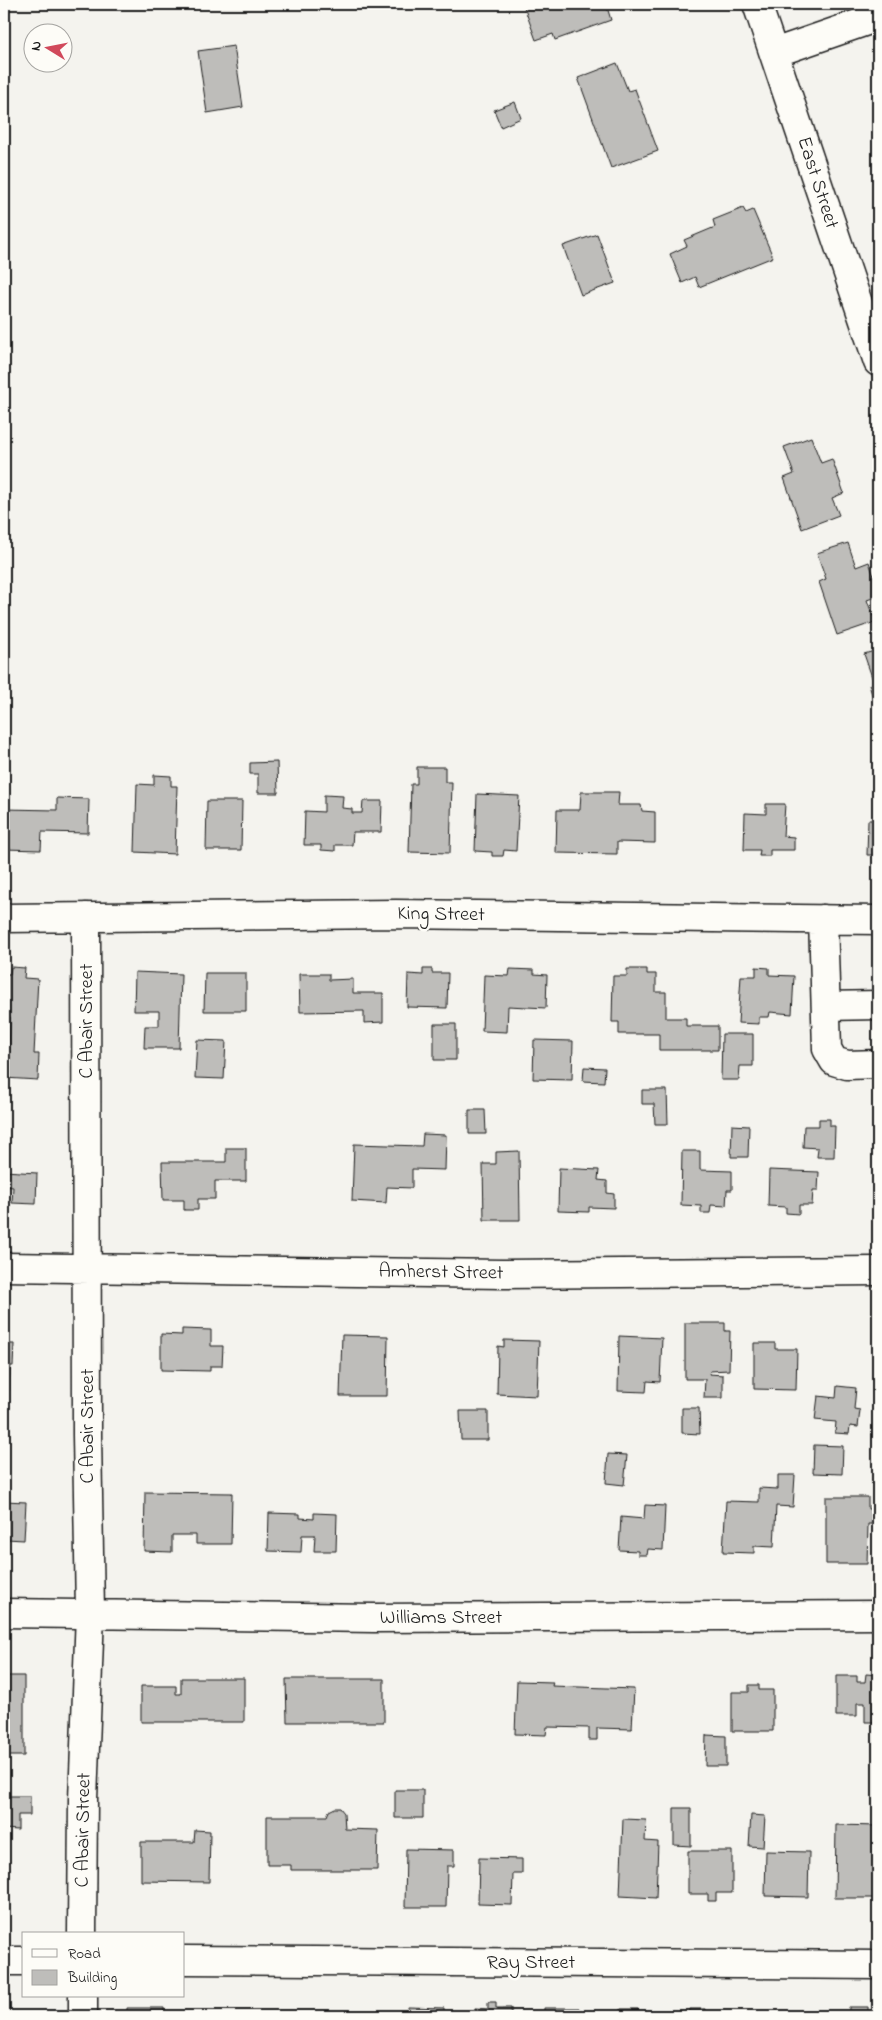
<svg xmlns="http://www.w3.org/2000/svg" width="882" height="2020" viewBox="0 0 882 2020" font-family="'Indie Flower',sans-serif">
<rect width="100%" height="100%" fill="#f4f3ee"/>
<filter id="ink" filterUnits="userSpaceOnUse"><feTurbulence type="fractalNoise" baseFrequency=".02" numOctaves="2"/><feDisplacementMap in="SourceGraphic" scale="10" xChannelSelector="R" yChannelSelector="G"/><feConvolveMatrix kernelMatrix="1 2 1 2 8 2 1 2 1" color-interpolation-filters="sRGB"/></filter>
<g filter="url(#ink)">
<path fill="#bebdba" stroke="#1c1c1c" d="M523 4H606L611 20 555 40 553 34 536 40Z
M234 46 243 107 207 113 198 51Z
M617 63 628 91 635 89 658 151 611 168 578 78Z
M515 102 521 118 501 127 494 110Z
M743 208 746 213 753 210 773 257 699 287 695 277 682 283 670 254 687 246 684 240 715 227 713 220Z
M597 234 615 283 581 295 563 246Z
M811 437 821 463 832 459 844 493 832 498 839 515 802 529 784 478 794 474 784 447Z
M848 543 856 567 869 562 878 588V596L867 600 875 622 837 635 819 582 826 579 817 553Z
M878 650V713L869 685 874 683 864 654Z
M876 755H878V796H875Z
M277 762 278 793H258V774H250V763Z
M417 767H445V782H452L450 853 409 852 411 784H417Z
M154 775 171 776V786H177L175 854 135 852 137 784 154 785Z
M581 792H619L618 805H641L642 811 655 812V843L617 842V854L556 853 557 810H580Z
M477 794 519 796 516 851 504 850 503 856H492V852L475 851Z
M324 795 343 796 342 808 352 809V813H362L363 801H382L381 832H353L352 845H335V851L321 850V845H304L305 811 324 812Z
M57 798 89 799 88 833 42 832 41 850 4 849V809L57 810Z
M207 801H242L241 850H206Z
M766 804H785L783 836 794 837V850H770V856H759L760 850H744L745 813 766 814Z
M868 820H878V855H867Z
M11 967 25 968 24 978 38 979 34 1054H39L38 1080 4 1078V1056L9 1057 10 1017 4 1016V974H10Z
M756 967 769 968V975L794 976 792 1014 770 1012 769 1017H759V1024L738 1023 741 976H756Z
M423 969H432V973H448L447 1008 407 1007 408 974 423 975Z
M510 969 534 970V974L547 975 546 1008 508 1006 507 1032 482 1031 484 975 509 976Z
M627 969H647V974H656V992H666V1018H686V1026H718V1050H659V1034H619V1022H612L613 976H627Z
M135 972 181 974 179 1048H144L145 1026H159V1011H134Z
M205 973H246V1011H204Z
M299 974H329V980L353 979V993H383V1022L364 1023V1011L300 1012Z
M434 1024H456V1060H434Z
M722 1034H753V1066H740L739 1080H721Z
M197 1040 226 1041 224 1079 195 1078Z
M534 1040 573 1041 572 1080 533 1079Z
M584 1067 605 1068 604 1082 583 1081Z
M642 1090H667L668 1124H655L654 1104H642Z
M469 1110H485L486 1134H469Z
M819 1119H830V1126H835L834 1157H817L818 1148 803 1147 804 1126H819Z
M732 1125 749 1126 748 1157H731Z
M423 1134 446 1135 445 1170 412 1169V1188L387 1187 386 1203 352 1201 354 1144 422 1146Z
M226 1148H246V1181H215V1199H198V1210H184V1200H163L162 1162H226Z
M519 1151 520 1220H484L483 1164H496V1152Z
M682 1151H700V1170L732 1171V1190H727L726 1206 711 1205 710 1213H701V1206L681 1205Z
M876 1160H878V1175H876Z
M559 1168 599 1170 598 1180 607 1181V1193L614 1194V1208L589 1207V1212L558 1211Z
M769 1170 819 1172 818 1190H813L812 1205H799V1214L786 1213V1207L768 1206Z
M4 1171 37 1173 36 1204 12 1203 13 1187 4 1186Z
M685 1323H725V1331H730L729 1370 710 1371 709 1374 723 1375V1398H704L705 1379H685Z
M182 1329 211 1330V1346H223L222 1366H210V1371L161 1370V1334L182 1335Z
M342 1335 388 1336 387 1396H340Z
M619 1336 662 1338 660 1382 647 1381 646 1392 618 1391Z
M504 1340 539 1341 537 1396 497 1394 498 1346 504 1347Z
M754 1343H775V1349H797L796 1390 754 1389Z
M4 1344H14L13 1366H10L9 1391H4Z
M837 1386 856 1388 854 1409 860 1410 858 1427 850 1426 849 1434 835 1433 836 1422 815 1420 818 1396 836 1398Z
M682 1408H699L700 1434 682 1433Z
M460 1411H488V1440H461Z
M814 1445 843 1446 842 1474 813 1473Z
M608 1454 627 1455 624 1485 606 1483Z
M778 1475H795L793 1507 776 1506 774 1547 754 1546V1553L723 1552 726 1501 759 1502V1488L778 1489Z
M145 1492 232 1493 231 1544H196V1535H172V1552L144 1551Z
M826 1497H868V1509H875V1524H868L867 1564H826Z
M4 1501 26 1502 24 1540 6 1539V1549H4Z
M645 1505 665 1506 663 1550 648 1549 647 1555H638V1551L619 1550 621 1517 644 1519Z
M269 1513 300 1514V1518L314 1519V1513L337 1514 336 1551H314L315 1535H302L301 1552 268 1551Z
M866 1674 878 1675V1722H865V1703H857V1716H836V1676H857V1682H865Z
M4 1676H24V1756H4Z
M181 1678H244V1722H141V1686H176V1694H181Z
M286 1679H384V1722H287Z
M517 1681 553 1682 552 1686 634 1689 632 1729 597 1728V1740H589V1728L547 1727 546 1735 515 1734Z
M749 1685H759V1690H773V1731H732V1692H749Z
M706 1735 726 1736V1766H705Z
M395 1790H423V1818H395Z
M4 1796H30V1815H18V1830L4 1829Z
M335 1808H340L344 1813 345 1829 378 1830 377 1870H291V1865H267V1816H327L329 1811Z
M674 1808H691V1846L674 1845Z
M751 1815 765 1816 763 1847 749 1846Z
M623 1819 646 1820 645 1841 658 1842 656 1898 620 1896Z
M836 1825 878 1826V1898H835Z
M195 1830 210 1831 209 1882 141 1881V1842H194Z
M406 1849 454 1850V1866H447L446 1907H405Z
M688 1851H732V1893H716V1901H708V1894H688Z
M766 1851 809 1852 808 1897 765 1896Z
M479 1858 522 1859V1874H513L512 1905 478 1904Z
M488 2002H496V2008H511V2016H474L475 2008 488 2009Z
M408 2007 444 2008V2016H408Z
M849 2007H868V2016H849Z
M127 2008H164V2016H127Z
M544 2008H579V2016H544Z
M621 2009H638V2016H621Z
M690 2009H705V2016H690Z"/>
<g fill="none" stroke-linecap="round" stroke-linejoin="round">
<defs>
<path id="minor" d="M774 53 878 17
M4 918 396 914 878 920
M823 919 827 1049 834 1061 847 1065 878 1064
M826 1006 878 1005
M4 1267 502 1274 878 1271
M4 1613 374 1618 878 1615
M82 1934 83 1800 90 1613 87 1435 86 917
M184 1960 878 1965
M4 1961H24
M83 1996V2016"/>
<path id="major" d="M757 4 878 362"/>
</defs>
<use href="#minor" stroke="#1c1c1c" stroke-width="31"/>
<use href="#major" stroke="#1c1c1c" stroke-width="31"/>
<use href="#minor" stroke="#fdfcf7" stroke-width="28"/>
<use href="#major" stroke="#fdfcf7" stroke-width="28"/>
</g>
</g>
<g text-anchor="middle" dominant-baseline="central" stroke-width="5" stroke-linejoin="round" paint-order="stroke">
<g font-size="20" fill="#1c1c1c" stroke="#fdfcf7">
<text transform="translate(817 183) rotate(72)">East Street</text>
<text transform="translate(441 915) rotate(1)">King Street</text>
<text transform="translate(87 1021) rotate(-90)">C Abair Street</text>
<text transform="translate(441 1273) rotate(1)">Amherst Street</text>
<text transform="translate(88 1426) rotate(-90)">C Abair Street</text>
<text x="441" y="1618">Williams Street</text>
<text transform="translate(84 1830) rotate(-89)">C Abair Street</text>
<text x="531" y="1963">Ray Street</text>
</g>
</g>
<rect width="882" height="2020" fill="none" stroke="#fdfcf7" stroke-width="20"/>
<rect x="10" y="10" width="862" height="2000" fill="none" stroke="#1c1c1c" stroke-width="2" filter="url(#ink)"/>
<rect x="22" y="1932" width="162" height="65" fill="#fdfcf7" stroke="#a3a29f"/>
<rect x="32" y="1949" width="25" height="8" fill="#fdfcf7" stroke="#a3a29f"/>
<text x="68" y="1958" font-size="15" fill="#1c1c1c">Road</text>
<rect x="32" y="1970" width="25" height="15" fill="#bebdba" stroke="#a3a29f"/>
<text x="68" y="1982" font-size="15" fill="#1c1c1c">Building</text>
<g transform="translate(48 48) rotate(280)"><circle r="24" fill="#fdfcf7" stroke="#a3a29f"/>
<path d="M0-4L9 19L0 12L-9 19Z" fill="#d1495b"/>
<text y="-8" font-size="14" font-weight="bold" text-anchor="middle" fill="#1c1c1c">N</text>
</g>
</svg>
